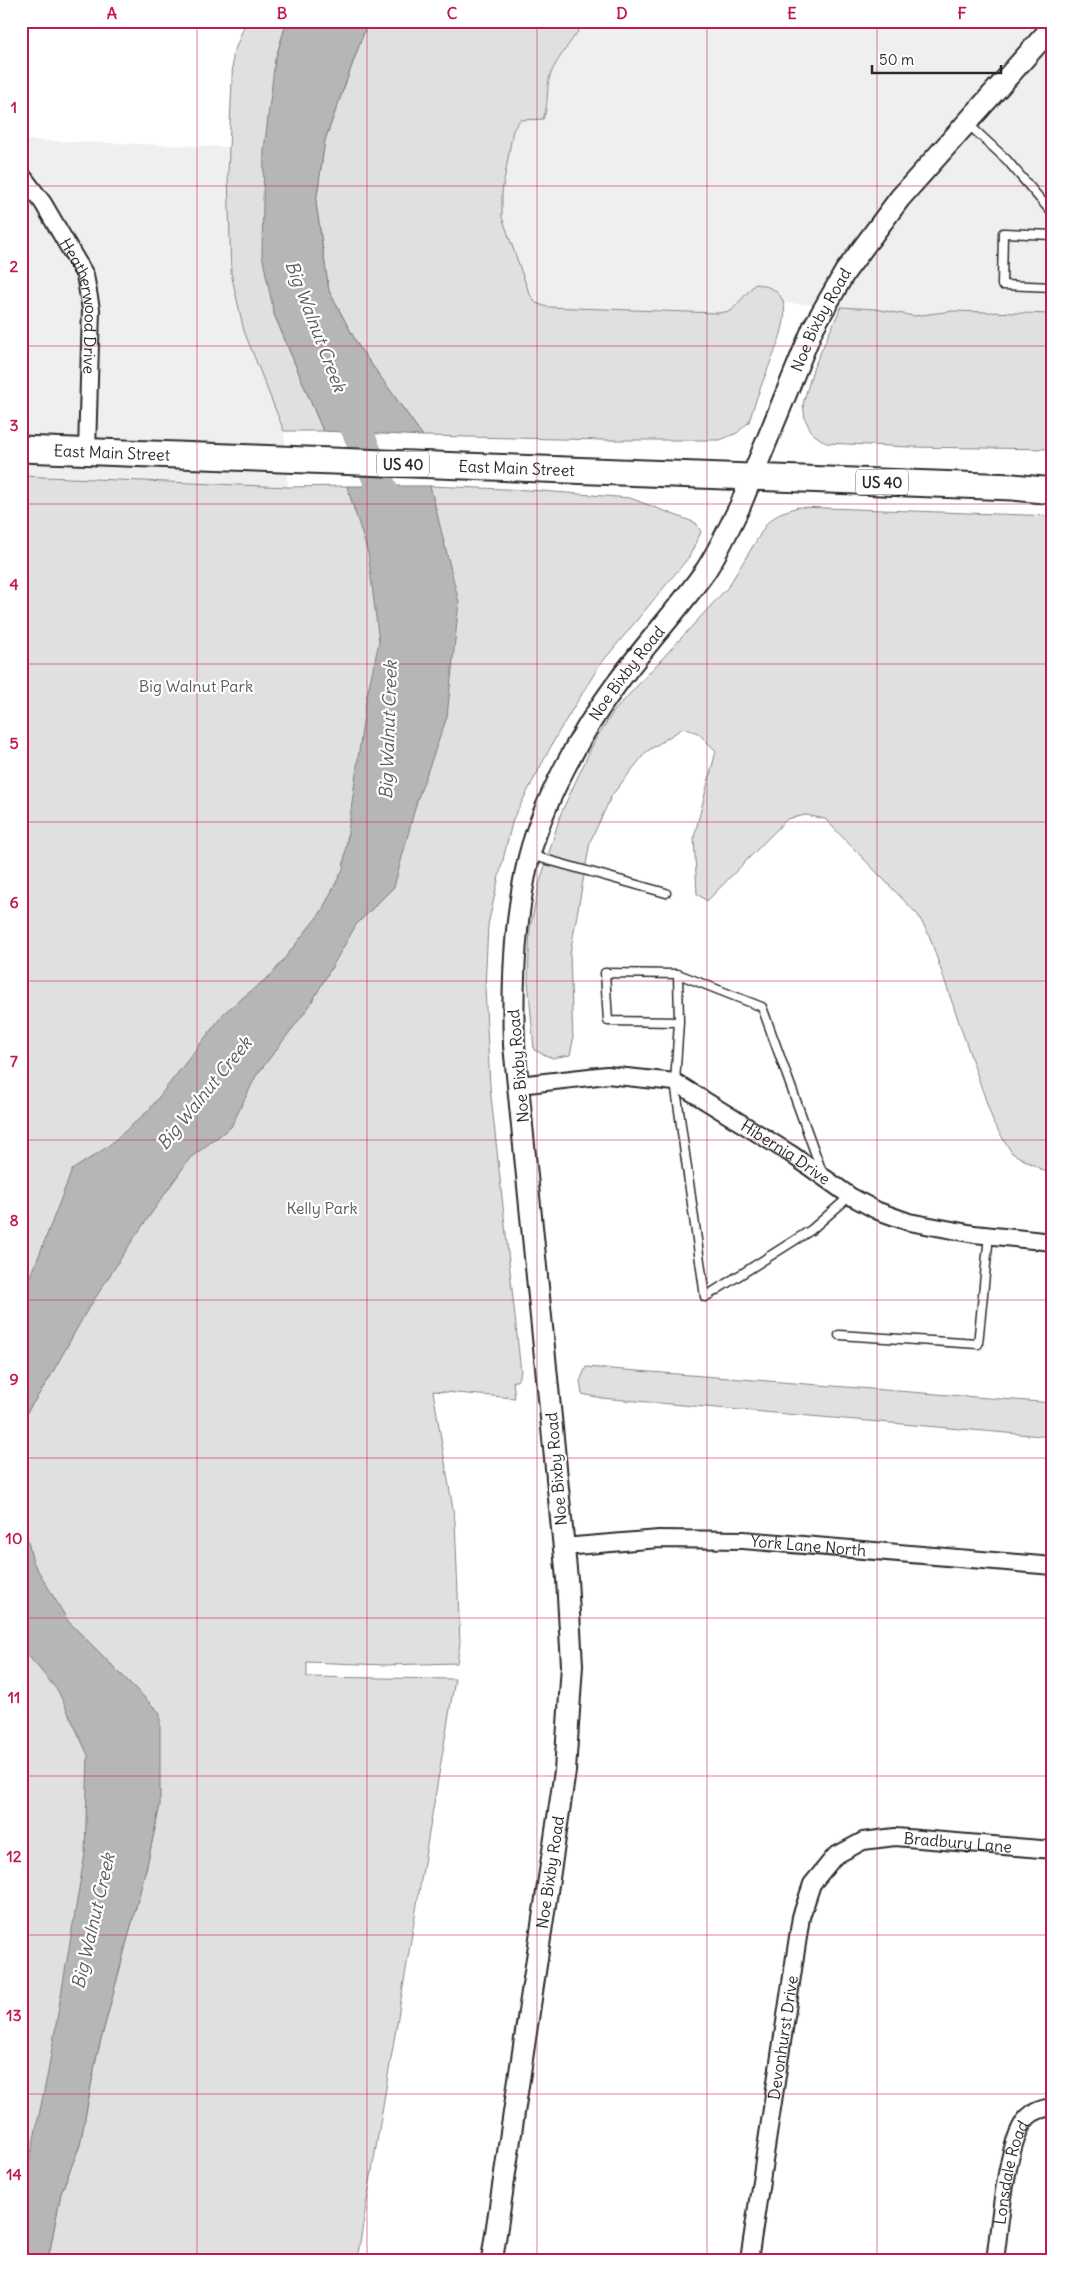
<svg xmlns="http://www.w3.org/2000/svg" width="1074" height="2281" viewBox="0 0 1074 2281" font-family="Delius,sans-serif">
<rect width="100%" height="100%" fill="#fff"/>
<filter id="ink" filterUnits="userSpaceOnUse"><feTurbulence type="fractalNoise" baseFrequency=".02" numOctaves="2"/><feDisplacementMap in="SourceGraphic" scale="10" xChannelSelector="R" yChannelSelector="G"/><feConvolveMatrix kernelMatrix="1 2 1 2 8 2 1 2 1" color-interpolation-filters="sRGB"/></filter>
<g filter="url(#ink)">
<path fill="#efefef" d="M585 21H1053V314L952 311 914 316 875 309 784 303 779 292 767 285 755 284 731 311 718 313 547 307 536 303 529 293 502 217V192L513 130 520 120 548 108V85L551 72Z
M21 140 229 147 231 273 244 331 284 431 288 487 21 476Z"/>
<path fill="#e0e0e0" stroke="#868686" d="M246 21H287L275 60 274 314 323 431H284L244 331 231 273 228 173 233 55Z
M368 21H585C575 37 558 57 551 73 545 88 550 103 543 119L520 120 513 130 502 192V217L529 293 536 303 547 307 718 313 731 311 755 284C806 289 778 342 767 371 760 388 754 405 749 422L737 433 720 440H605L423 436 359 347 329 291 316 203 325 140Z
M841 307 875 309 914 316 952 311 1053 314V449L909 447 826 443 812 433 805 419 803 404 813 369Z
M21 476 288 487 347 486 356 515 438 518 430 486 529 490 630 498 696 523 701 532 689 557 599 666 558 733 513 819 499 876 488 925 485 988 490 1087 521 1372 517 1381H513L515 1398 433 1391 455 1521 460 1643 457 1663 386 1665 307 1662V1677L455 1679 357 2260H48L61 2193 80 2145 96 2059 147 1865 160 1805 111 1725 21 2259V1421L49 1379 21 1401Z
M798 507 1053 516V1176L1012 1153 994 1124 929 935 918 915 825 819 806 815 787 819 707 901 697 894 694 837 716 751 698 733 683 728 646 752 612 795 590 842 570 954 573 1041 570 1055 552 1058 534 1050 528 980 530 928 539 885 561 813 595 740 614 711 728 587 767 523 780 513Z
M586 1367 1053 1403V1437L601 1398 582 1394 580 1381Z"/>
<path fill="#b6b6b6" stroke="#7e7e7e" d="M287 21H368L325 140 316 203 329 291 359 347 423 436 323 431 274 314 262 255 264 150 275 60Z
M347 486H430L459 602 447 717 417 801 394 887 356 925 309 1007 256 1076 231 1127 190 1158 132 1241 85 1314 49 1379 21 1421V1302L72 1170 107 1147 148 1111 225 1012 272 974 321 912 343 869 366 700 379 642 368 553Z
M21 1513 33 1562 68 1621 160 1713V1805L147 1865 96 2059 80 2145 61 2193 48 2260H21V2201L48 2072 85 1853 88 1755 58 1691 21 1647Z"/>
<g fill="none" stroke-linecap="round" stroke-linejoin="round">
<path stroke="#b6b6b6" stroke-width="31" d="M341 393 394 517V524"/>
<defs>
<path id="service" d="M967 123 1006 159 1053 214
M1053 235 1003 233 1002 285 1053 287
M530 855 666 893
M678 974 679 1022
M822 1172 762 1007 678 974 605 973 608 1021 679 1022 675 1082 705 1297 811 1230 850 1196
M839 1335 978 1344 989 1235"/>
<g id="minor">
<path id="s1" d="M21 174 43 203 85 275 91 309 87 451"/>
<path id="s2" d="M519 1085 607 1075 675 1082 791 1154 850 1196 878 1211 909 1222 974 1234 1053 1242"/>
<path id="s3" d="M563 1547 659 1539 743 1540 1053 1566"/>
<path id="s4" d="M749 2260 801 1917 812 1884 835 1856 863 1841 895 1837 1053 1850"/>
<path id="s5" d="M995 2260C1000 2227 1006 2138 1028 2117 1035 2110 1044 2108 1053 2107"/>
</g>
<g id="tertiary">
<path id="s6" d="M492 2260 565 1771 572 1665 567 1579 514 1045C512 983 514 919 529 857 543 802 581 732 615 686 644 646 678 610 706 570 719 550 729 528 740 506L813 328 845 272 900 198 1053 26"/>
</g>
<g id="primary">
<path id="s7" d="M21 449 1013 487 1053 491"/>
</g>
</defs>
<use href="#service" stroke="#2b2b2b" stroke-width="11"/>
<use href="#minor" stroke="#2b2b2b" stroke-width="20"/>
<use href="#tertiary" stroke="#2b2b2b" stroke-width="24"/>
<use href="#primary" stroke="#2b2b2b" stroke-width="29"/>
<use href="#service" stroke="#fff" stroke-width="8"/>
<use href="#minor" stroke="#fff" stroke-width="16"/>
<use href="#tertiary" stroke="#fff" stroke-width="20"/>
<use href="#primary" stroke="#fff" stroke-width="25"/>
</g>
</g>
<path fill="none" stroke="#c2185b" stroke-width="1" stroke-opacity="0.55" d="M197 21V2260M367 21V2260M537 21V2260M707 21V2260M877 21V2260M21 186H1053M21 346H1053M21 504H1053M21 664H1053M21 822H1053M21 981H1053M21 1140H1053M21 1300H1053M21 1458H1053M21 1618H1053M21 1776H1053M21 1935H1053M21 2094H1053"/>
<g text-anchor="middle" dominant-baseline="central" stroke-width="4.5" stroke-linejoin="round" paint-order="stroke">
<g fill="#fff" stroke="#6b6b6b" stroke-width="1">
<rect x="377" y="451.5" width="52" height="25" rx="4"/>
<rect x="856" y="469.5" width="52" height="25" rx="4"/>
</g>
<g font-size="15" font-weight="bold" fill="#2b2b2b">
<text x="403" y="464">US 40</text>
<text x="882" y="482">US 40</text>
</g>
<g font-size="16" fill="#2b2b2b" stroke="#fff">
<text stroke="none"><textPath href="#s1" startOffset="149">Heatherwood Drive</textPath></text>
<text stroke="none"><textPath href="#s6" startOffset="2028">Noe Bixby Road</textPath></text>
<text stroke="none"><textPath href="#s7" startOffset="91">East Main Street</textPath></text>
<text stroke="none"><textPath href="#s7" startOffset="496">East Main Street</textPath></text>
<text stroke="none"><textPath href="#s6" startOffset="1622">Noe Bixby Road</textPath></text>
<text transform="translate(518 1066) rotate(-95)">Noe Bixby Road</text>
<text stroke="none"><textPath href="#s2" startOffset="288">Hibernia Drive</textPath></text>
<text transform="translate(556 1469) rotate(-95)">Noe Bixby Road</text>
<text stroke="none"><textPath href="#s3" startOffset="246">York Lane North</textPath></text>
<text stroke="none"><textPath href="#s4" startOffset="545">Bradbury Lane</textPath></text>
<text stroke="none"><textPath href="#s6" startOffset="392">Noe Bixby Road</textPath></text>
<text stroke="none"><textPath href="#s4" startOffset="225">Devonhurst Drive</textPath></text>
<text stroke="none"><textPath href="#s5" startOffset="89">Lonsdale Road</textPath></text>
</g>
<g font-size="16" fill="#585858" stroke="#fff">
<text x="196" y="686">Big Walnut Park</text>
<text x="322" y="1208">Kelly Park</text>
</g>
<g font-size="18" font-style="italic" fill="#5c5c5c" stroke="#fff">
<text transform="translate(316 326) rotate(69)">Big Walnut Creek</text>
<text transform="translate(388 730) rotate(-88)">Big Walnut Creek</text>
<text transform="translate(204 1093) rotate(-51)">Big Walnut Creek</text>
<text transform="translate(93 1921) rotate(-77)">Big Walnut Creek</text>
</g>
</g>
<rect width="1074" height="2281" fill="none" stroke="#fff" stroke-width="55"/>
<path d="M872 65v8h129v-8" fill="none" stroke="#2b2b2b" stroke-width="2.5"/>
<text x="879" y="65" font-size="15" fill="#2b2b2b" stroke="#ffffff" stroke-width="4" paint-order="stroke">50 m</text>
<rect x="28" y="28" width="1018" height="2226" fill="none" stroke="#c2185b" stroke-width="2"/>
<g font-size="16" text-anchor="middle" font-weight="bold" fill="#c2185b">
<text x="112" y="19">A</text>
<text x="282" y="19">B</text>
<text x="452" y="19">C</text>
<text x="622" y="19">D</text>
<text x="792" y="19">E</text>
<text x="962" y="19">F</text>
<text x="14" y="113">1</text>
<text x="14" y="272">2</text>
<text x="14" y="431">3</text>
<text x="14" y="590">4</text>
<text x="14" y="749">5</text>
<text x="14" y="908">6</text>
<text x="14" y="1067">7</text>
<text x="14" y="1226">8</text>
<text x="14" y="1385">9</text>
<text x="14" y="1544">10</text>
<text x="14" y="1703">11</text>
<text x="14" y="1862">12</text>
<text x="14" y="2021">13</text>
<text x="14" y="2180">14</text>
</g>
</svg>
